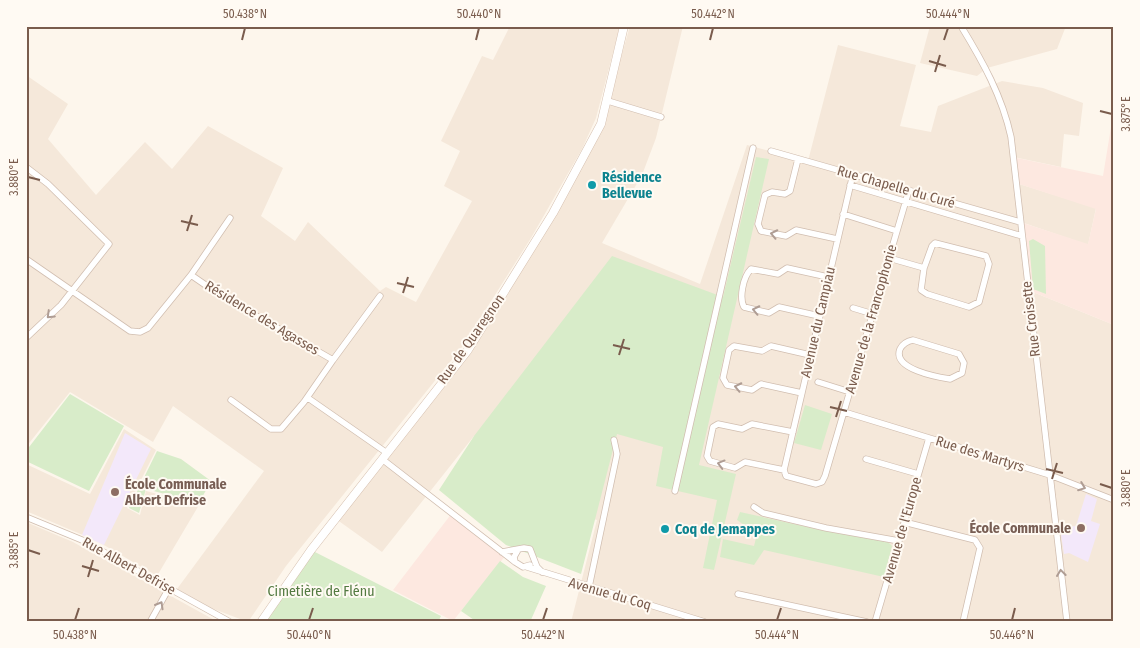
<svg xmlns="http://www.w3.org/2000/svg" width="1140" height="648" viewBox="0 0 1140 648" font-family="'Fira Sans Condensed',sans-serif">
<rect width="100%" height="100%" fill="#fdf6ec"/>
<path fill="#f5e8da" d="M510 26H620L596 118 582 149 531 238 462 347 286 566 248 622 211 608 177 589 264 471 173 406 153 442 70 392 26 447V75L68 104 48 139 96 195 145 142 172 169 208 126 283 168 261 216 295 241 308 222 380 291 386 287 416 302 472 201 444 186 460 151 441 141 482 56 493 60Z
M630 26H683L656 138 642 175 602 243 700 284 747 145 808 161 838 45 916 65 900 126 931 132 938 106 1002 81 1043 88 1083 103 1079 136 1064 134 1061 167 1014 157 1016 183 1096 208 1088 245 1021 222 1028 290 1114 325V622H571L597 520 572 513 474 436 382 552 336 519 450 373 512 279 604 116Z
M930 26H1066L1057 49 987 68 977 76 920 63Z
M124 429 156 450 127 508 140 515 146 491 199 505 157 576 97 541 26 511V464L90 494Z
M26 522 73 542 218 622H26Z"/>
<path fill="#fde8e0" d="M1112 121 1114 122V325L1028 290 1020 222 1088 244 1096 209 1016 183 1013 157 1103 176Z
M452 513 506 555 453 621 393 590Z"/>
<path fill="#f3e8fa" d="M125 433 151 449 104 545 82 535Z
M1086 494 1097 499 1091 521 1100 524 1088 562 1069 553 1064 554 1060 528 1076 526Z"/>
<path fill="#d8ecc9" d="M756 157 769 159 699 465 736 474 714 570 703 568 717 500 656 486 663 447 617 434 581 574 506 545 439 490 474 436 612 256 723 297Z
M1033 239 1045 246 1046 294 1033 289 1029 241Z
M70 394 124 426 89 491 26 461V451Z
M805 405 832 414 821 450 794 443Z
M157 451 181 459 211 481 199 503 146 489 139 513 129 508Z
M740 512 821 530 888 542 892 546 884 577 764 550 754 565 720 557 723 539 754 546 757 534 737 520Z
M311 550 441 616 438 622H261Z
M500 561 523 577 546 586 530 622H477L461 611Z"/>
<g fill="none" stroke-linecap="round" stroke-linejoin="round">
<defs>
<path id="street" d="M961 26C983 62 1002 96 1011 137L1067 622
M608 101 661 117
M771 151 1020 222
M798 159 790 191 785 194 772 192 765 195 758 224 761 231 786 236 796 230 837 239
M26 167 48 184 109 244 61 305 26 338
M850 185 1022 236
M843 214 897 231
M889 258 924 268 921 290 927 294 969 307 979 302 989 264 986 256 935 243 932 246 924 268
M26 259 130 331 140 332 148 328 191 275 220 295 333 360 304 402 281 429H271L231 400
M191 275 230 218
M853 308 873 314
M819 316 779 307 769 313 744 307C739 298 743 277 751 269L778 274 787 268 828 277
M913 340 959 354 964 363 962 373 950 379C937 377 892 369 900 349 903 343 908 341 913 340Z
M333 360 380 296
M818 382 850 392
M802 393 761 384 752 390 727 385 723 378 729 350 734 346 762 351 771 346 810 355
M308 398 387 453
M844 412 1050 475 1114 500
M382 459 515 562
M866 459 918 474
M784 470 786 476 816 484 822 482 825 476 909 190
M784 470 853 174
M784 470 745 462 735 468 710 461 707 456 713 427 718 424 742 429 752 424 793 432
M675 491 753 148
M754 507 763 513 826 528 899 541
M26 517 82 540 230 622
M904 522 975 540 980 548 963 622
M518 550 514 557 515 562 523 567 530 565
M502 552 524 548 530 549 537 567 542 572
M527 567 705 622
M589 587 617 454 614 440
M738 594 867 622
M150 622 169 588
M875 622 929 438"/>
<path id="secondary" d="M261 622 311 550 468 350 553 213 601 124 624 26"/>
</defs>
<use href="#street" stroke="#d1beb0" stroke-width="7"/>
<use href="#secondary" stroke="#d6c0b0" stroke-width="9"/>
<use href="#street" stroke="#fff" stroke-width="5.5"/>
<use href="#secondary" stroke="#fff" stroke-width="8"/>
</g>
<defs><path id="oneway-chevron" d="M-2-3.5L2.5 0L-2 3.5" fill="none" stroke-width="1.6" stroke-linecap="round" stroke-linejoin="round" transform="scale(1.25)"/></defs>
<g stroke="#af9d94">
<use href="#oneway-chevron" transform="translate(774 234) rotate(-168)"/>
<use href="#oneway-chevron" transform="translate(756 310) rotate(-168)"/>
<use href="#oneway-chevron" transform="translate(50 315) rotate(136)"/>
<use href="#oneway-chevron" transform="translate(738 387) rotate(-168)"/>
<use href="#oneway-chevron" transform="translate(721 464) rotate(-165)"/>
<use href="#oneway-chevron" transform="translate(1082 487) rotate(21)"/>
<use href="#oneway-chevron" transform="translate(1061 573) rotate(-97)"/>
<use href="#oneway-chevron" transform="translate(160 605) rotate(-60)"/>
</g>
<path fill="none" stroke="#7a5c4d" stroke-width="2" d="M242 40 245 28M476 40 479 28M710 40 713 28M944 40 948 28M929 61 946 66M935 72 940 55M1100 111 1112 114M28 177 40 180M181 221 198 225M187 231 192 215M397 283 414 287M403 293 408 277M613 345 630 349M619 355 624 339M830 407 847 411M836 417 841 401M1046 469 1063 473M1052 479 1057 463M1100 484 1112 488M28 550 40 554M82 566 99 571M88 577 93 560M75 620 79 608M309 620 313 608M543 620 547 608M777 620 781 608M1012 620 1015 608"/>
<g fill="#0f9aa8" stroke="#fffaf3" stroke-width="2">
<circle cx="592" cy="185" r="5"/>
<circle cx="665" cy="529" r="5"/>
</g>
<g fill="#8d6e63" stroke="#fffaf3" stroke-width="2">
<circle cx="115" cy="492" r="5"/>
<circle cx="1081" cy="528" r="5"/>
</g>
<g text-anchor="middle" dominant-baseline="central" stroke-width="4" stroke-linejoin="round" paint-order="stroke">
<g font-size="14" font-weight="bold" fill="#0d838f" stroke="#fffaf3" text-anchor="start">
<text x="602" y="177">Résidence<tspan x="602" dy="16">Bellevue</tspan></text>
<text x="675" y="529">Coq de Jemappes</text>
</g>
<g font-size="14" fill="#7a5c4d" stroke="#fffaf3">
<text transform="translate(896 187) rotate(16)">Rue Chapelle du Curé</text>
<text transform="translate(262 318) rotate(31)">Résidence des Agasses</text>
<text transform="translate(871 319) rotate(-74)">Avenue de la Francophonie</text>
<text transform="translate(1031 319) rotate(-97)">Rue Croisette</text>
<text transform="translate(818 322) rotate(-77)">Avenue du Campiau</text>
<text transform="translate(471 339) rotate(-55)">Rue de Quaregnon</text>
<text transform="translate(980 454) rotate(17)">Rue des Martyrs</text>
<text transform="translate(902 530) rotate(-74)">Avenue de l'Europe</text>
<text transform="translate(129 566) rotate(29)">Rue Albert Defrise</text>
<text transform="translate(610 594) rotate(16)">Avenue du Coq</text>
</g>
<g font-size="14" font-weight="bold" fill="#785e54" stroke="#fffaf3" text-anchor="start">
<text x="125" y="484">École Communale<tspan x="125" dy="16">Albert Defrise</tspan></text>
<text x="1071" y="528" text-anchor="end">École Communale</text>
</g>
<g font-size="14" fill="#537a41" stroke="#fffaf3">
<text x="321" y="591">Cimetière de Flénu</text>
</g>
</g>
<rect width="1140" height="648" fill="none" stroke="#fffaf3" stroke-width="55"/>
<rect x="28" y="28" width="1084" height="592" fill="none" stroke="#7a5c4d" stroke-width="2"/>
<g font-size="12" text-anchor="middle" fill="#7a5c4d">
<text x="245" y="18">50.438°N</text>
<text x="479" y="18">50.440°N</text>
<text x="713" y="18">50.442°N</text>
<text x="948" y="18">50.444°N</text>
<text transform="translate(1126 114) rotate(-90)" y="4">3.875°E</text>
<text transform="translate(14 177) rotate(-90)" y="4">3.880°E</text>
<text transform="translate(1126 488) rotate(-90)" y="4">3.880°E</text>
<text transform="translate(14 550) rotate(-90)" y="4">3.885°E</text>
<text x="75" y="639">50.438°N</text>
<text x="309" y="639">50.440°N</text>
<text x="543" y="639">50.442°N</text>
<text x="777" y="639">50.444°N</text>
<text x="1012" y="639">50.446°N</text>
</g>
</svg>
